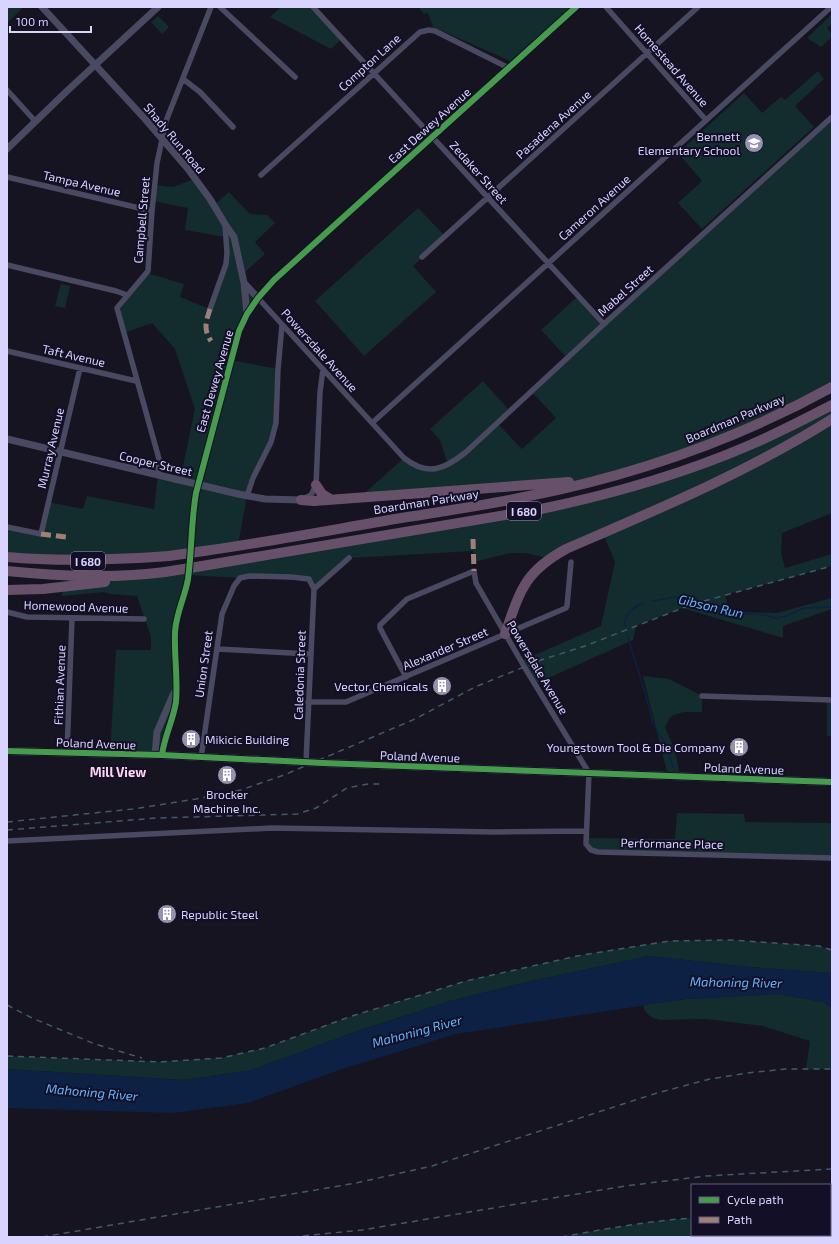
<svg xmlns="http://www.w3.org/2000/svg" width="839" height="1244" viewBox="0 0 839 1244" font-family="'Exo 2',sans-serif">
<rect width="100%" height="100%" fill="#161421"/>
<path fill="#132c2d" d="M7 7H24L7 23Z
M281 7H313L342 39 331 49 270 17Z
M418 7H576L512 62 433 27 428 13 424 14Z
M832 14V24L827 28 832 34V37L821 47 807 38Z
M158 16 169 27 162 34 151 22Z
M818 71 824 79 795 106 814 127 702 229 678 203 702 181 678 153 744 93 762 113 781 97 785 100Z
M832 117V387L674 458 570 482 360 497 404 458 422 468 448 465 440 440 430 429 483 381 510 411 497 423 522 449 556 418 531 391 567 358 541 330 578 296 604 324Z
M194 179 214 205 229 192 250 214 267 215 275 223 255 242 265 254 242 275 258 298 247 314 231 360 278 369 276 423 247 496 238 545 169 556 7 557V527L41 534 48 502 83 509 87 496 154 509 158 475 180 480 195 409 175 349 152 323 124 333 118 312 147 273 184 284 180 297 210 309 223 275 225 237 185 230 188 208 153 201 155 185 173 187Z
M418 208 445 236 413 266 436 292 364 356 315 301Z
M61 284 70 286 65 308 55 306Z
M832 405V513L782 533 781 553 785 568 832 554V566L725 595 728 607 741 612 777 613 832 598V609L783 626V638L682 608 636 626 633 640 535 684 521 661 601 626 615 562 603 533 550 559 526 553H510L474 562 473 551 349 558 314 589 309 579 240 578 188 575 179 609 176 689 162 755 110 754 116 650H151V637L137 596 110 594 104 592 62 596V587L98 583 564 504 662 478Z
M643 676 669 679 702 696V712H684L671 716 665 727C672 744 679 758 679 776H668Z
M827 700H832V736H827Z
M677 813 744 814 745 822 832 823V858L591 850 586 838 675 839Z
M730 940 819 946 832 950V973L750 967 649 956 523 983 450 1001 352 1033 252 1070 184 1080 7 1069V1056L160 1062 221 1058 265 1048 349 1017 466 981 577 956 669 941Z
M777 994 824 1002 832 1008V1069H806L810 1041 763 1026 706 1019 660 1020 651 1017 645 1011 643 1005 686 999Z
M692 1218V1235H758L740 1237H561C605 1229 648 1221 692 1218Z"/>
<path fill="#0d2144" d="M649 956 750 967 832 973V1008L824 1002 777 994 686 999 456 1034 339 1070 248 1103 172 1113 7 1108V1069L184 1080 252 1070 352 1033 450 1001 523 983Z"/>
<g fill="none" stroke-linecap="round" stroke-linejoin="round">
<path stroke="#0d2144" stroke-width="1.5" d="M652 601 676 597H683L709 605H717L726 611 734 613 763 615 776 618 787 616 804 608 832 607
M625 626C624 614 634 606 645 603
M627 634 646 696 653 723 658 733 666 744 673 767"/>
<path stroke="#4a4962" stroke-width="5.5" d="M220 7 295 77
M313 7 604 324
M606 7 706 120
M183 79 200 92 233 127
M7 90 35 121
M261 175 420 32 429 30 435 31 509 68
M7 177 152 211
M422 257 698 7
M7 265 116 291 127 295
M258 298 404 458C428 477 445 469 466 452L604 324 832 117
M210 309 226 264 227 253 225 224
M7 351 136 381
M372 423 831 7
M158 475 159 459 117 308 148 271 152 211 157 163 166 121 211 7
M247 496 253 478 271 442 276 423 278 369 282 325
M303 499 311 495 316 485 320 392 323 369
M7 527 41 534 80 368
M314 589 349 558
M7 612 27 617 144 619
M217 649 310 654
M406 677 380 628V625L407 599 474 571 476 583 525 668 589 773 586 844 591 850 598 852 832 858
M702 696 832 700
M308 702H346L566 608 567 606 571 562
M67 753 72 618
M201 758 222 614 234 586 240 578 249 576 291 577 309 579 314 589 306 762
M7 841 272 828 494 832 585 831"/>
<path stroke="#4a4962" stroke-width="7" d="M42 7 145 119 188 169 210 199 225 224 229 230 234 237 244 283 258 298
M7 149 68 90 158 7
M244 283 247 314
M7 439 175 479
M238 494 265 499 301 500
M155 755 157 732 174 693
M162 755C164 737 173 721 176 702 178 679 174 655 175 632 176 613 185 597 188 579 192 550 191 522 196 493L239 331 247 314 258 298 274 280 576 7"/>
<path stroke="#575674" stroke-width="8" d="M7 751 162 755 323 763 832 782"/>
<path stroke="#67516a" stroke-width="10" d="M316 485 322 494 330 499
M301 500 314 501 569 482
M204 551C268 542 331 530 395 519 438 512 482 506 524 497 632 476 736 440 832 387
M7 557C61 562 114 560 169 556
M202 566 541 509C613 494 683 474 750 445 778 433 805 419 832 405
M7 571C60 576 112 579 165 572
M7 590 43 589 105 582
M505 634C520 591 524 572 566 549 656 510 748 472 832 419"/>
<path stroke="#43596b" stroke-width="1.5" stroke-dasharray="6 5" stroke-linecap="butt" d="M7 822 133 809 196 799 241 790 284 775 415 719 475 687 541 660 585 646 693 604 832 566
M7 830 157 818 297 814 316 808 347 788 368 784H380
M7 1005 32 1018 95 1044 142 1058
M7 1056 160 1062 221 1058 265 1048 349 1017 466 981 577 956 669 941 730 940 819 946 832 950
M830 1210H832
M42 1237 356 1183 432 1166 657 1093 710 1079 747 1073 786 1069H832
M292 1237 362 1230 625 1186 706 1176 832 1169
M561 1237C605 1229 648 1221 692 1218"/>
<path stroke="#4a4962" stroke-width="7" d="M175 479 238 494"/>
<path stroke="#67516a" stroke-width="10" d="M169 556 204 551
M165 572 202 566"/>
<path stroke="#9e8076" stroke-width="5" stroke-dasharray="10 5" stroke-linecap="butt" d="M210 309C206 322 203 329 211 341
M41 534 66 537
M473 539 474 571"/>
<defs>
<path id="cycleway" d="M7 751 162 755 323 763 832 782
M162 755C164 737 173 721 176 702 178 679 174 655 175 632 176 613 185 597 188 579 192 550 191 522 196 493L239 331 247 314 258 298 274 280 576 7"/>
</defs>
<use href="#cycleway" stroke="#130f26" stroke-width="8"/>
<use href="#cycleway" stroke="#469c4c" stroke-width="6"/>
</g>
<defs>
<symbol id="school-disc" viewBox="-11 -11 22 22"><circle r="9.5" fill="#9591b1" stroke="#130f26"/><path d="M0-5L7-2L0 1L-7-2ZM-4 1L0 2.5L4 1V4Q0 6-4 4Z" fill="#fff"/></symbol>
<symbol id="building-disc" viewBox="-11 -11 22 22"><circle r="9.5" fill="#9591b1" stroke="#130f26"/><path d="M-4-6H4V6H1V3H-1V6H-4ZM-2.5-4.3h1.7v1.8h-1.7ZM.8-4.3h1.7v1.8H.8ZM-2.5-1h1.7V.8h-1.7ZM.8-1h1.7V.8H.8Z" fill="#fff"/></symbol>
</defs>
<g fill-rule="evenodd">
<use href="#school-disc" x="743" y="132" width="22" height="22"/>
<use href="#building-disc" x="431" y="675" width="22" height="22"/>
<use href="#building-disc" x="180" y="728" width="22" height="22"/>
<use href="#building-disc" x="728" y="736" width="22" height="22"/>
<use href="#building-disc" x="216" y="764" width="22" height="22"/>
<use href="#building-disc" x="156" y="903" width="22" height="22"/>
</g>
<g text-anchor="middle" dominant-baseline="central" stroke-width="4" stroke-linejoin="round" paint-order="stroke">
<g fill="#130f26" stroke="#9e99be" stroke-width="1">
<rect x="507" y="502" width="34" height="18" rx="3"/>
<rect x="71" y="552" width="34" height="18" rx="3"/>
</g>
<g font-size="11" font-weight="bold" fill="#d9d4ff">
<text x="524" y="511">I 680</text>
<text x="88" y="561">I 680</text>
</g>
<g font-size="12" fill="#d9d4ff" stroke="#130f26">
<text transform="translate(369 62) rotate(-42)">Compton Lane</text>
<text transform="translate(672 65) rotate(49)">Homestead Avenue</text>
<text transform="translate(553 124) rotate(-42)">Pasadena Avenue</text>
<text transform="translate(429 125) rotate(-42)">East Dewey Avenue</text>
<text transform="translate(175 138) rotate(50)">Shady Run Road</text>
<text transform="translate(479 172) rotate(48)">Zedaker Street</text>
<text transform="translate(82 183) rotate(13)">Tampa Avenue</text>
<text transform="translate(594 207) rotate(-42)">Cameron Avenue</text>
<text transform="translate(141 220) rotate(-85)">Campbell Street</text>
<text transform="translate(625 290) rotate(-42)">Mabel Street</text>
<text transform="translate(320 350) rotate(48)">Powersdale Avenue</text>
<text transform="translate(74 355) rotate(13)">Taft Avenue</text>
<text transform="translate(214 381) rotate(-74)">East Dewey Avenue</text>
<text transform="translate(735 418) rotate(-23)">Boardman Parkway</text>
<text transform="translate(50 448) rotate(-77)">Murray Avenue</text>
<text transform="translate(156 463) rotate(13)">Cooper Street</text>
<text transform="translate(426 501) rotate(-9)">Boardman Parkway</text>
<text transform="translate(76 606) rotate(2)">Homewood Avenue</text>
<text transform="translate(445 648) rotate(-23)">Alexander Street</text>
<text transform="translate(203 664) rotate(-82)">Union Street</text>
<text transform="translate(538 667) rotate(59)">Powersdale Avenue</text>
<text transform="translate(299 675) rotate(-88)">Caledonia Street</text>
<text transform="translate(59 685) rotate(-88)">Fithian Avenue</text>
<text transform="translate(96 743) rotate(2)">Poland Avenue</text>
<text transform="translate(420 756) rotate(2)">Poland Avenue</text>
<text transform="translate(744 768) rotate(2)">Poland Avenue</text>
<text transform="translate(672 843) rotate(1)">Performance Place</text>
</g>
<g font-size="12" fill="#d9d4ff" stroke="#130f26" text-anchor="end">
<text x="740" y="136">Bennett<tspan x="740" dy="14">Elementary School</tspan></text>
<text x="428" y="686">Vector Chemicals</text>
<text x="205" y="739" text-anchor="start">Mikicic Building</text>
<text x="725" y="747">Youngstown Tool &amp; Die Company</text>
<text x="227" y="794" text-anchor="middle">Brocker<tspan x="227" dy="14">Machine Inc.</tspan></text>
<text x="181" y="914" text-anchor="start">Republic Steel</text>
</g>
<g font-size="13" font-style="italic" fill="#62b6ff" stroke="#130f26">
<text transform="translate(711 606) rotate(13)">Gibson Run</text>
<text transform="translate(736 982) rotate(1)">Mahoning River</text>
<text transform="translate(417 1031) rotate(-15)">Mahoning River</text>
<text transform="translate(92 1092) rotate(5)">Mahoning River</text>
</g>
<g font-size="13" font-weight="bold" fill="#ffd6f0" stroke="#130f26">
<text x="118" y="772">Mill View</text>
</g>
</g>
<rect width="839" height="1244" fill="none" stroke="#d9d4ff" stroke-width="16"/>
<rect x="691" y="1184" width="140" height="52" fill="#130f26" stroke="#625e7d"/>
<rect x="699" y="1197" width="20" height="6" fill="#469c4c" stroke="#625e7d"/>
<text x="727" y="1204" font-size="12" fill="#d9d4ff">Cycle path</text>
<rect x="699" y="1217" width="20" height="6" fill="#9e8076" stroke="#625e7d"/>
<text x="727" y="1224" font-size="12" fill="#d9d4ff">Path</text>
<path d="M10 26v6h81v-6" fill="none" stroke="#d9d4ff" stroke-width="2"/>
<text x="16" y="26" font-size="12" fill="#d9d4ff" stroke="#130f26" stroke-width="3" paint-order="stroke">100 m</text>
</svg>
